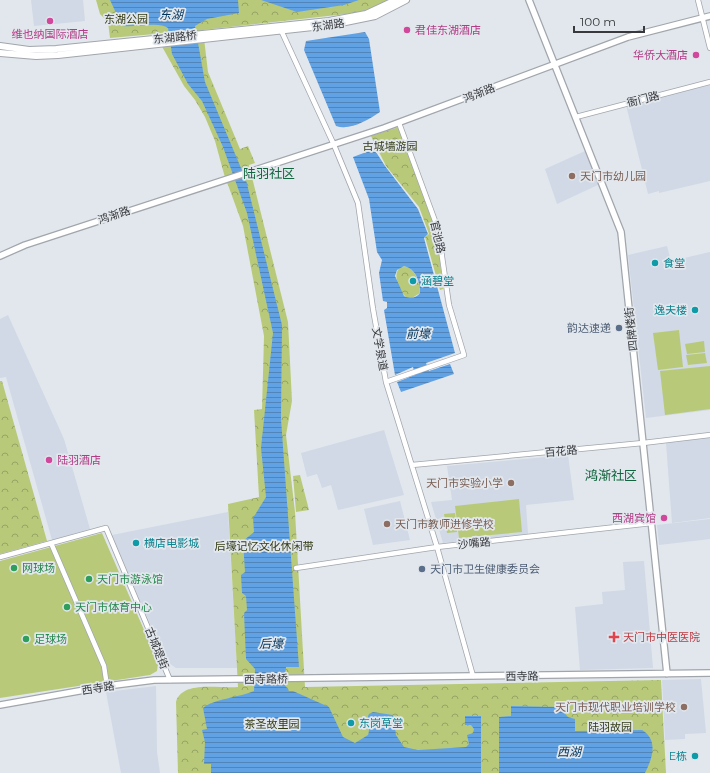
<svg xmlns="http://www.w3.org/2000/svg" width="710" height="773" viewBox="0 0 710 773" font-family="Montserrat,'Noto Sans SC',sans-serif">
<defs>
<pattern id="park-crowns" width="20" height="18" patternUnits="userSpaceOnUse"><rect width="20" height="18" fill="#b8ca7a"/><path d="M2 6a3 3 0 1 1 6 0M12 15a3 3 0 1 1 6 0" fill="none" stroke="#96a565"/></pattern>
<pattern id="water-rules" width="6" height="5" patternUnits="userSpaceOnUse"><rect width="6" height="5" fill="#61a2e4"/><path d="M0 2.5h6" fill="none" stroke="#5185ba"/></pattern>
</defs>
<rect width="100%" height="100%" fill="#e2e7ed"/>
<path fill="#d0d9e5" d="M31 0H83L85 21 34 26Z
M710 85V181L659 193V191L648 194 626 105Z
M585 151 600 184 557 204 545 169Z
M667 246 671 261 710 252V410L646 418 628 255Z
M8 315 64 439 90 529 52 540 6 377 0 378V319Z
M384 430 404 495 338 510 331 485 322 488 317 474 307 477 301 453Z
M710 437V518L672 523 666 443Z
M568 455 574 500 526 505 528 534 443 543 431 502 452 500 447 466Z
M400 501 410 540 373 545 364 509Z
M228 512 237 668H176L166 661 112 535Z
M710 519V539L659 545 657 525Z
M644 561 653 668 580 670 575 607 603 604 602 592 625 590 623 562Z
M701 679 706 733 685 734V739L665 740 662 680Z
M156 686 157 752 160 773H121L106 692Z"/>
<path fill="url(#park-crowns)" d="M96 0H392L374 8 355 13 203 30 208 72 240 149 248 146 255 163 249 165 288 322 292 401 286 435 295 512 305 687 661 680 666 773H178L176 702C182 680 220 689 238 687L228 504 259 497 254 410 262 409 264 336 243 226 224 174 215 141 205 117 195 100 184 86 155 34 110 38 108 22 100 14Z
M399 127 437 232 443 289 440 290 425 237 429 234 419 207 386 166 371 136Z
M402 266C415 266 420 282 420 293L412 298H407C398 291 391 272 402 266Z
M0 381H2L47 541 0 554Z
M300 475 309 510 296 512 293 476Z"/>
<path fill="#b8ca7a" d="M679 330 683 367 658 370 653 333Z
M704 341 705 352 687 354 685 344Z
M705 353 707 363 688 365 686 355Z
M710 366V409L665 415 660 371Z
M519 499 522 532 459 538 455 506Z
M455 513 457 532 447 533 444 514Z
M102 533 154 653 158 665 157 671 150 675 0 698V561Z"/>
<path fill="url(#water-rules)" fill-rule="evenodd" d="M110 0H238L239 13 207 19 195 26 205 82 246 180 282 325 281 419 299 667H286L284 684 289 691H293L329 707 343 737 355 743 368 735C371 727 365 721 369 714L373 712 393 715 396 735 404 747 418 750 466 747 469 744 467 735 473 733 474 729 471 725H465V716H481V773H211V764H204L205 742 202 730 207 729 203 708C213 699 241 697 254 691L255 669 246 659 244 613 247 610 246 596 242 593 241 575 245 572 243 541 254 532 253 518 266 497 261 448 273 333 247 213 223 147 202 101 188 84 172 54 168 28C159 21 134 28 122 26Z
M261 0H359L344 5 297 12Z
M365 32 369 39 380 112C368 120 350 131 336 126L304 50 306 41Z
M369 151 376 152 385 166 418 209 428 234 424 238 455 353 426 363 429 371 450 364 454 374 401 392 397 382 415 375 413 367 395 375 384 310 387 308V302L383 301 379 273 382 260 377 252 369 199 353 157ZM404 266C416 269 420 281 420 293 417 298 409 299 404 296L395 276 397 270Z
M511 706 559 707 568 717 575 719V731L642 730C659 740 652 759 645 773H499V717L511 716Z"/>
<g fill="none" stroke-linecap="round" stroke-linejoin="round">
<defs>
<path id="minor" d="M698 0 710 48
M280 28 334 145 358 203 373 309 386 382 437 547 473 676
M576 117 710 82
M386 382 464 355 449 305 438 229 399 123
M412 465 643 443 710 435
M51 543 104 666 107 686
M0 557 106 528 170 680
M296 568 437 547 652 523"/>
<path id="tertiary" d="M529 0 621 232 667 674
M0 256 25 245 384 128 628 37 710 16
M0 705 107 686 154 680 710 673"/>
<path id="secondary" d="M0 46 29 50 56 49 329 21 366 14 396 0
M0 53 36 56 58 55 331 25 375 16 406 0"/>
</defs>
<use href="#minor" stroke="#a1a6ac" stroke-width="6"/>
<use href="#tertiary" stroke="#a1a6ac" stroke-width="8"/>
<use href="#secondary" stroke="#a1a6ac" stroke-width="8"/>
<use href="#minor" stroke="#fff" stroke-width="4.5"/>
<use href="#tertiary" stroke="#fff" stroke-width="5.5"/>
<use href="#secondary" stroke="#fff" stroke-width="6"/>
</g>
<g fill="#d1479c" stroke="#e2e7ed" stroke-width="1.5">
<circle cx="50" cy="21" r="4"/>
<circle cx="407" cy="30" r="4"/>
<circle cx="696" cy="55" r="4"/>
<circle cx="49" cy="460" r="4"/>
<circle cx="664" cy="518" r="4"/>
</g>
<g fill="#8d6e63" stroke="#e2e7ed" stroke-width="1.5">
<circle cx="572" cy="176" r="4"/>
<circle cx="511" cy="483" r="4"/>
<circle cx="387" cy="524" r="4"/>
<circle cx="684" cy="707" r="4"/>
</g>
<g fill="#0f9aa8" stroke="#e2e7ed" stroke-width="1.5">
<circle cx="655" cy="263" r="4"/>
<circle cx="413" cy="281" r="4"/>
<circle cx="695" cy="310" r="4"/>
<circle cx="136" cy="543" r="4"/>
<circle cx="351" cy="723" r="4"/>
<circle cx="695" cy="756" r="4"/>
</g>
<g fill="#5c6f8a" stroke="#e2e7ed" stroke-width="1.5">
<circle cx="619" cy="328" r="4"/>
<circle cx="422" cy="569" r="4"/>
</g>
<g fill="#2e9e5b" stroke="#e2e7ed" stroke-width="1.5">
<circle cx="14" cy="568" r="4"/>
<circle cx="89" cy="579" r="4"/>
<circle cx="67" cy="607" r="4"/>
<circle cx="26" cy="639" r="4"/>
</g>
<path fill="#e0444e" stroke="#e2e7ed" stroke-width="1.5" d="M612 631h4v4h4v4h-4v4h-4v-4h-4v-4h4z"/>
<g text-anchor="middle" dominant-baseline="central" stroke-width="3.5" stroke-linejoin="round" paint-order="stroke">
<g font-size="11" fill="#343c15" stroke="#e2e7ed">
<text x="126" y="19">东湖公园</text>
<text x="390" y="146">古城墙游园</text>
<text x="264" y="546">后壕记忆文化休闲带</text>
<text x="272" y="724">茶圣故里园</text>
<text x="610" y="727">陆羽故园</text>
</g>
<g font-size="11" fill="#37393c" stroke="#e2e7ed">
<text transform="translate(328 25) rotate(-8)">东湖路</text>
<text transform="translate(175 37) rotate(-6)">东湖路桥</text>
<text transform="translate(479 93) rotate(-21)">鸿渐路</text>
<text transform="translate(643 99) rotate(-14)">衙门路</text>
<text transform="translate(114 215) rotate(-18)">鸿渐路</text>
<text transform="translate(438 237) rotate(77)">官池路</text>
<text transform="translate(631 329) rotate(-96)">四牌楼街</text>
<text transform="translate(380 349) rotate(80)">文学泉道</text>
<text transform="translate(561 451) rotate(-5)">百花路</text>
<text transform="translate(474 543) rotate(-6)">沙嘴路</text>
<text transform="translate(157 648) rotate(68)">古城堤街</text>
<text transform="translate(522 676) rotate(-1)">西寺路</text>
<text transform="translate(266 679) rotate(-1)">西寺路桥</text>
<text transform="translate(98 688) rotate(-9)">西寺路</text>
</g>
<g font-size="11" fill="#b23c85" stroke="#e2e7ed" text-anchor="start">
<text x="415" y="30">君佳东湖酒店</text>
<text x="50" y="34" text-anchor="middle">维也纳国际酒店</text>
<text x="688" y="55" text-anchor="end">华侨大酒店</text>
<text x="57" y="460">陆羽酒店</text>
<text x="656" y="518" text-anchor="end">西湖宾馆</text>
</g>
<g font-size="11" fill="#785e54" stroke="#e2e7ed" text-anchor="start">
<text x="580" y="176">天门市幼儿园</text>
<text x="503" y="483" text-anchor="end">天门市实验小学</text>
<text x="395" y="524">天门市教师进修学校</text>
<text x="676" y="707" text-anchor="end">天门市现代职业培训学校</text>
</g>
<g font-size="11" fill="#0d838f" stroke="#e2e7ed" text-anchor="start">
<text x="663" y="263">食堂</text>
<text x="421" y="281">涵碧堂</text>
<text x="687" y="310" text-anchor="end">逸夫楼</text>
<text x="144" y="543">横店电影城</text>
<text x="359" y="723">东岗草堂</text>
<text x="687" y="756" text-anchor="end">E栋</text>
</g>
<g font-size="11" fill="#4e5e75" stroke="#e2e7ed" text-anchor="end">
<text x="611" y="328">韵达速递</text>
<text x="430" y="569" text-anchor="start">天门市卫生健康委员会</text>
</g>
<g font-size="11" fill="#27864d" stroke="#e2e7ed" text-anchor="start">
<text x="22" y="568">网球场</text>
<text x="97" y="579">天门市游泳馆</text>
<text x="75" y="607">天门市体育中心</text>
<text x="34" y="639">足球场</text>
</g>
<g font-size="11" fill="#be3a42" stroke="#e2e7ed" text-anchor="start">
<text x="623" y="637">天门市中医医院</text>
</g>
<g font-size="12" font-style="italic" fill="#02345e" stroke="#e2e7ed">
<text x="171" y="14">东湖</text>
<text x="418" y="333">前壕</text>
<text x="271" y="643">后壕</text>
<text x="569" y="751">西湖</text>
</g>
<g font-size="13" fill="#11643d" stroke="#e2e7ed">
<text x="269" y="173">陆羽社区</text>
<text x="611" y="475">鸿渐社区</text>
</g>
</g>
<path d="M574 26v6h70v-6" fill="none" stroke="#37393c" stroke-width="2"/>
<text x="580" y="26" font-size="12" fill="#37393c" stroke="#e2e7ed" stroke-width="3" paint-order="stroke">100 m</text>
</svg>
